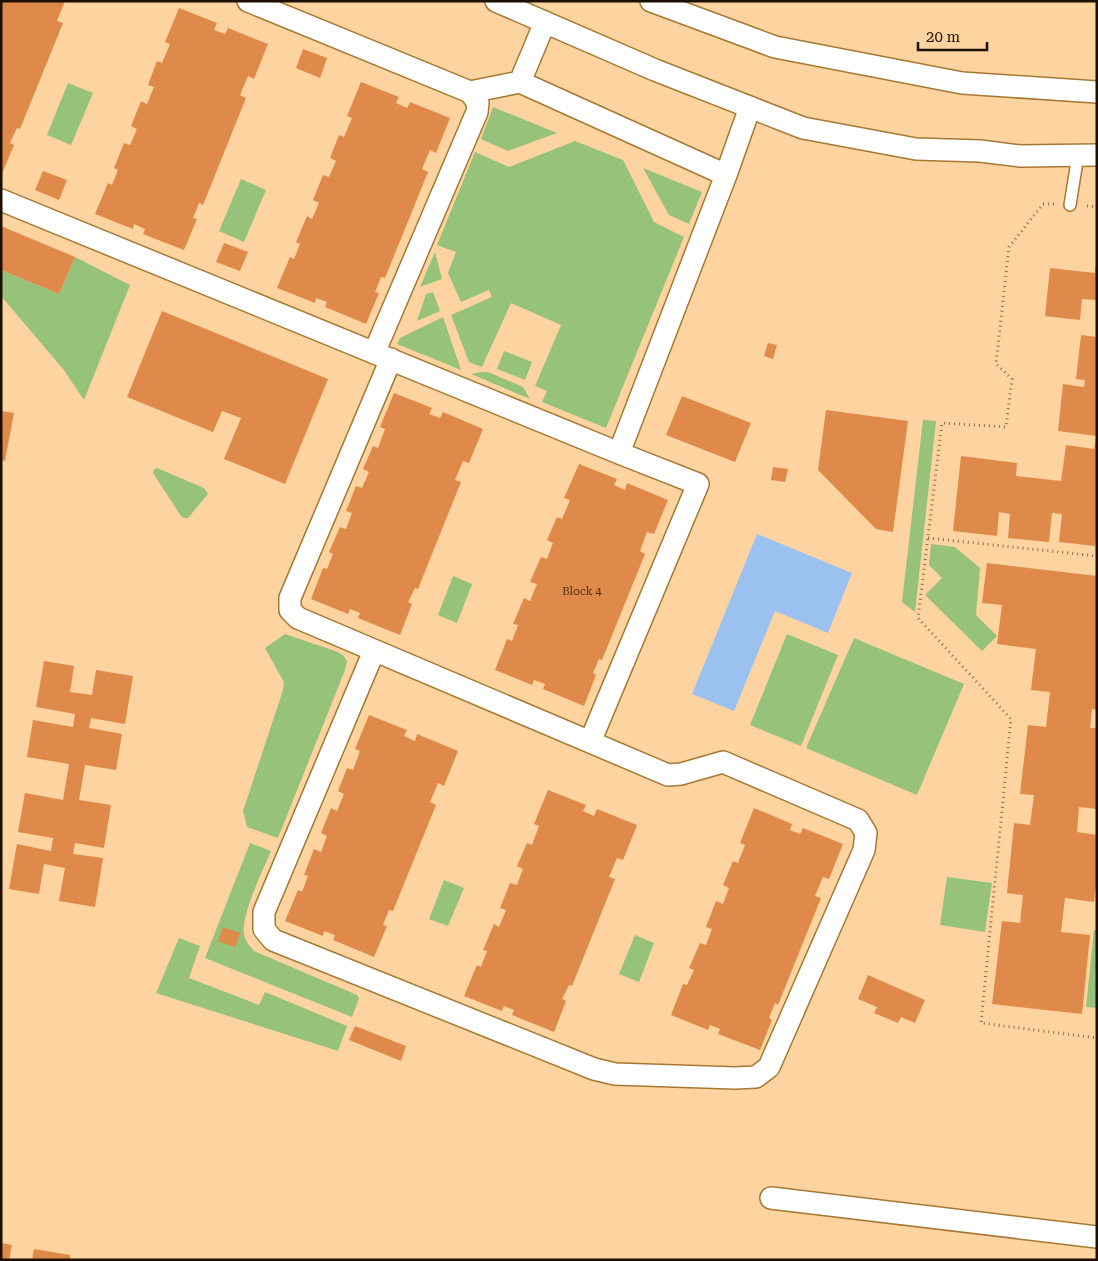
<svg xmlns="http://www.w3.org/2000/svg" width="1098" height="1261" viewBox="0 0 1098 1261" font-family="'Roboto Serif',serif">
<rect width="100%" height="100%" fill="#fdd49f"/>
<path fill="#96c279" d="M68 83 93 93 71 145 47 135Z
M493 107 557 133 508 151 481 139Z
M575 141 623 160 654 222 684 237 606 428 542 402 547 391 535 386 561 325 511 303 482 367 469 362 451 315 492 297 489 290 461 302 448 273 456 252 437 245 475 152 509 167Z
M643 168 702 192 689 224 669 215Z
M241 179 266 190 244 242 219 231Z
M435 252 442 279 420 287Z
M75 257 130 285 84 400 63 369 1 296V270L59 294Z
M433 292 440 311 417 321 426 294Z
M443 317 461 370 397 344 400 338Z
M504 351 532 362 525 380 497 369Z
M482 372H488L523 387 530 399 471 374Z
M923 420 936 421 915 612 902 602Z
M157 468 204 488 208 494 188 518H184L181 516 153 473 154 469Z
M931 544 955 547 980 568 976 615 997 636 982 651 925 595 942 578 929 565Z
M453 576 472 584 457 623 438 615Z
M285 634 338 652 343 655 347 661 345 670 278 838 247 827 243 811 283 690 284 682 265 648Z
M787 634 838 655 801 746 750 725Z
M854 638 964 684 917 795 806 748Z
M250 843 271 851C263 871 241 914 244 934 245 941 250 946 254 951L357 995 359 998 352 1017 205 958Z
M947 877 992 883 985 932 940 925Z
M444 880 464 888 448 926 429 919Z
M1094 930H1097V1008L1086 1007Z
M635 935 654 943 639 982 619 974Z
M179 938 200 946 189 978 259 1005 265 992 347 1026 338 1051 156 993Z"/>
<path fill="#9bc1f0" d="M757 534 852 573 828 633 775 611 734 711 692 694Z"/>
<path fill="#df894b" d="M1 1H65L57 21 63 23 20 129 17 128 10 143 14 145 1 176Z
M179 8 217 23 214 30 225 34 228 28 268 44 254 79 248 76 240 95 246 98 203 205 199 203 193 218 197 219 184 250 143 234 145 229 134 224 133 229 95 214 108 183 112 185 118 170 114 168 124 143 130 145 137 129 131 126 141 101 147 104 154 87 148 85 157 61 162 63 170 44 165 42Z
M303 49 327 58 320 78 296 68Z
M361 82 399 97 396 103 407 108 410 102 450 118 436 153 430 150 422 169 428 172 385 278 381 277 375 292 379 293 366 324 325 307 327 302 316 298 315 303 277 288 290 257 294 259 300 244 296 242 307 216 312 219 319 203 313 200 323 175 329 177 336 161 330 158 339 135 344 137 352 118 347 116Z
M43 171 67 180 59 200 35 190Z
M1 226 75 257 59 294 1 270Z
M224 243 248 252 240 271 216 262Z
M1095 267H1097V300L1082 299 1080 320 1045 316 1050 268 1095 273Z
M162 311 328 379 285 484 224 459 241 418 222 411 213 432 127 397Z
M1081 335 1097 337V436L1058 431 1063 384 1084 387 1085 380 1076 379Z
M768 343 777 345 773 359 764 356Z
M394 393 432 408 429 414 440 418 443 412 483 429 469 463 463 461 455 480 461 482 418 589 415 588 408 602 412 604 400 635 358 618 360 613 350 609 348 614 311 599 323 568 327 569 333 554 329 552 340 527 346 529 352 513 346 511 356 486 362 488 369 472 363 469 373 446 378 448 385 429 380 427Z
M682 396 751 423 735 462 666 435Z
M826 410 908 421 893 532 876 529 818 470Z
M1 411 14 413 5 461 1 460Z
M1096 439 1097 534 1095 546 1059 542 1062 514 1052 513 1049 542 1008 538 1010 514 999 512 997 536 953 531 961 456 1017 463 1016 476 1061 481 1066 445 1094 449Z
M579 464 617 479 614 485 625 490 627 483 668 500 654 534 647 532 640 551 645 554 602 660 599 659 593 673 596 675 584 706 543 689 545 684 534 680 532 685 495 670 507 639 512 641 518 625 513 624 524 598 530 601 537 584 530 582 541 557 547 559 553 543 547 540 557 517 562 519 570 500 564 498Z
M773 467 788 469 785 482 771 480Z
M987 563 1097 576V710L1092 709 1090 728H1097V809L1079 807 1077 832 1097 835V875L1094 902 1065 898 1061 932 1090 935 1082 1014 992 1004 1002 921 1020 923 1023 895 1007 893 1014 823 1030 825 1034 795 1020 794 1028 725 1046 727 1050 692 1031 690 1036 649 997 644 1002 605 982 603Z
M44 661 74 666 70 692 92 695 96 670 133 676 125 724 91 718 89 728 122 734 116 770 85 765 79 800 111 805 104 848 75 843 73 854 103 858 95 907 59 901 65 868 44 864 39 894 9 889 17 844 51 851 53 838 18 832 25 793 63 800 69 764 27 757 33 720 73 727 75 714 36 707Z
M369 715 407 730 404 736 415 741 417 734 458 751 444 786 438 783 430 802 436 805 393 911 389 910 383 925 387 926 374 957 333 940 335 935 324 931 323 936 285 921 298 890 302 892 308 876 304 875 314 849 321 852 327 836 321 833 331 808 337 811 344 794 338 791 347 768 353 770 360 751 355 749Z
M548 790 586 805 583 811 594 816 597 809 637 825 623 860 617 858 609 877 615 879 572 986 569 985 562 999 566 1001 554 1032 512 1015 514 1010 504 1006 502 1011 464 996 477 965 481 967 487 951 483 950 494 924 499 927 506 910 500 908 510 883 517 885 523 869 517 866 527 843 532 845 539 826 534 824Z
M754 808 792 824 790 830 800 834 803 828 843 844 829 879 823 877 815 896 821 898 778 1005 775 1003 769 1018 772 1020 760 1050 718 1034 720 1029 710 1025 708 1030 671 1015 683 984 687 985 694 970 689 968 700 943 706 945 712 929 706 927 716 901 723 904 729 888 723 885 733 861 738 863 745 845 740 843Z
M223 927 240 933 235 947 218 941Z
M868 975 925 1000 915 1023 901 1017 898 1023 874 1013 877 1007 858 999Z
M355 1026 406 1046 401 1061 349 1040Z
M1 1243 12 1245 9 1260H1Z
M34 1249 70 1255V1260H32Z"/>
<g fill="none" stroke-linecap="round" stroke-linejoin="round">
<defs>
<path id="service" d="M1070 205 1078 155"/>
<path id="minor" d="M248 1 470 92 478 103 477 112 374 353
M496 1 655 70 803 128 916 149 980 151 1020 156 1097 155
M651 1 775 47 962 83 1097 92
M520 82 545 22
M470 92 520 82 726 175
M1 200 619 453 698 484 590 742
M619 453 726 175 750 107
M374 651 264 912V929L273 940 594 1069 615 1074 735 1078 756 1077 769 1067 864 850 866 833 858 820 723 762 681 774 668 775 298 618 290 610V598L391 359
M771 1198 1097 1237"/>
</defs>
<use href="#service" stroke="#a67833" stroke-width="14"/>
<use href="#minor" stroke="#a67833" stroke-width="24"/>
<path stroke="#8a6f4d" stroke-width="3" stroke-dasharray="1 4" stroke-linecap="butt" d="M1054 204H1043L1009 247 996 364 1012 379 1006 427 942 423 918 618 1011 719 981 1023 1097 1038
M1087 206 1097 207
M928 538 1097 556"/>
<use href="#service" stroke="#fff" stroke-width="11"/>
<use href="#minor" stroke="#fff" stroke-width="21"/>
</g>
<g text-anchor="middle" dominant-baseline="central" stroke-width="4.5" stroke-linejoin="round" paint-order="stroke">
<g font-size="11" fill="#4e2e13">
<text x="582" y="591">Block 4</text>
</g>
</g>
<rect width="1098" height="1261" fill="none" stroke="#1d0f00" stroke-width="5"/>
<path d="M918 42v8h69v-8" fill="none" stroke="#1d0f00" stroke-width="2.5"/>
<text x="926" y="42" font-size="15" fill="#1d0f00" stroke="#fdd49f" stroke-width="4" paint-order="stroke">20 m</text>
</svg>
